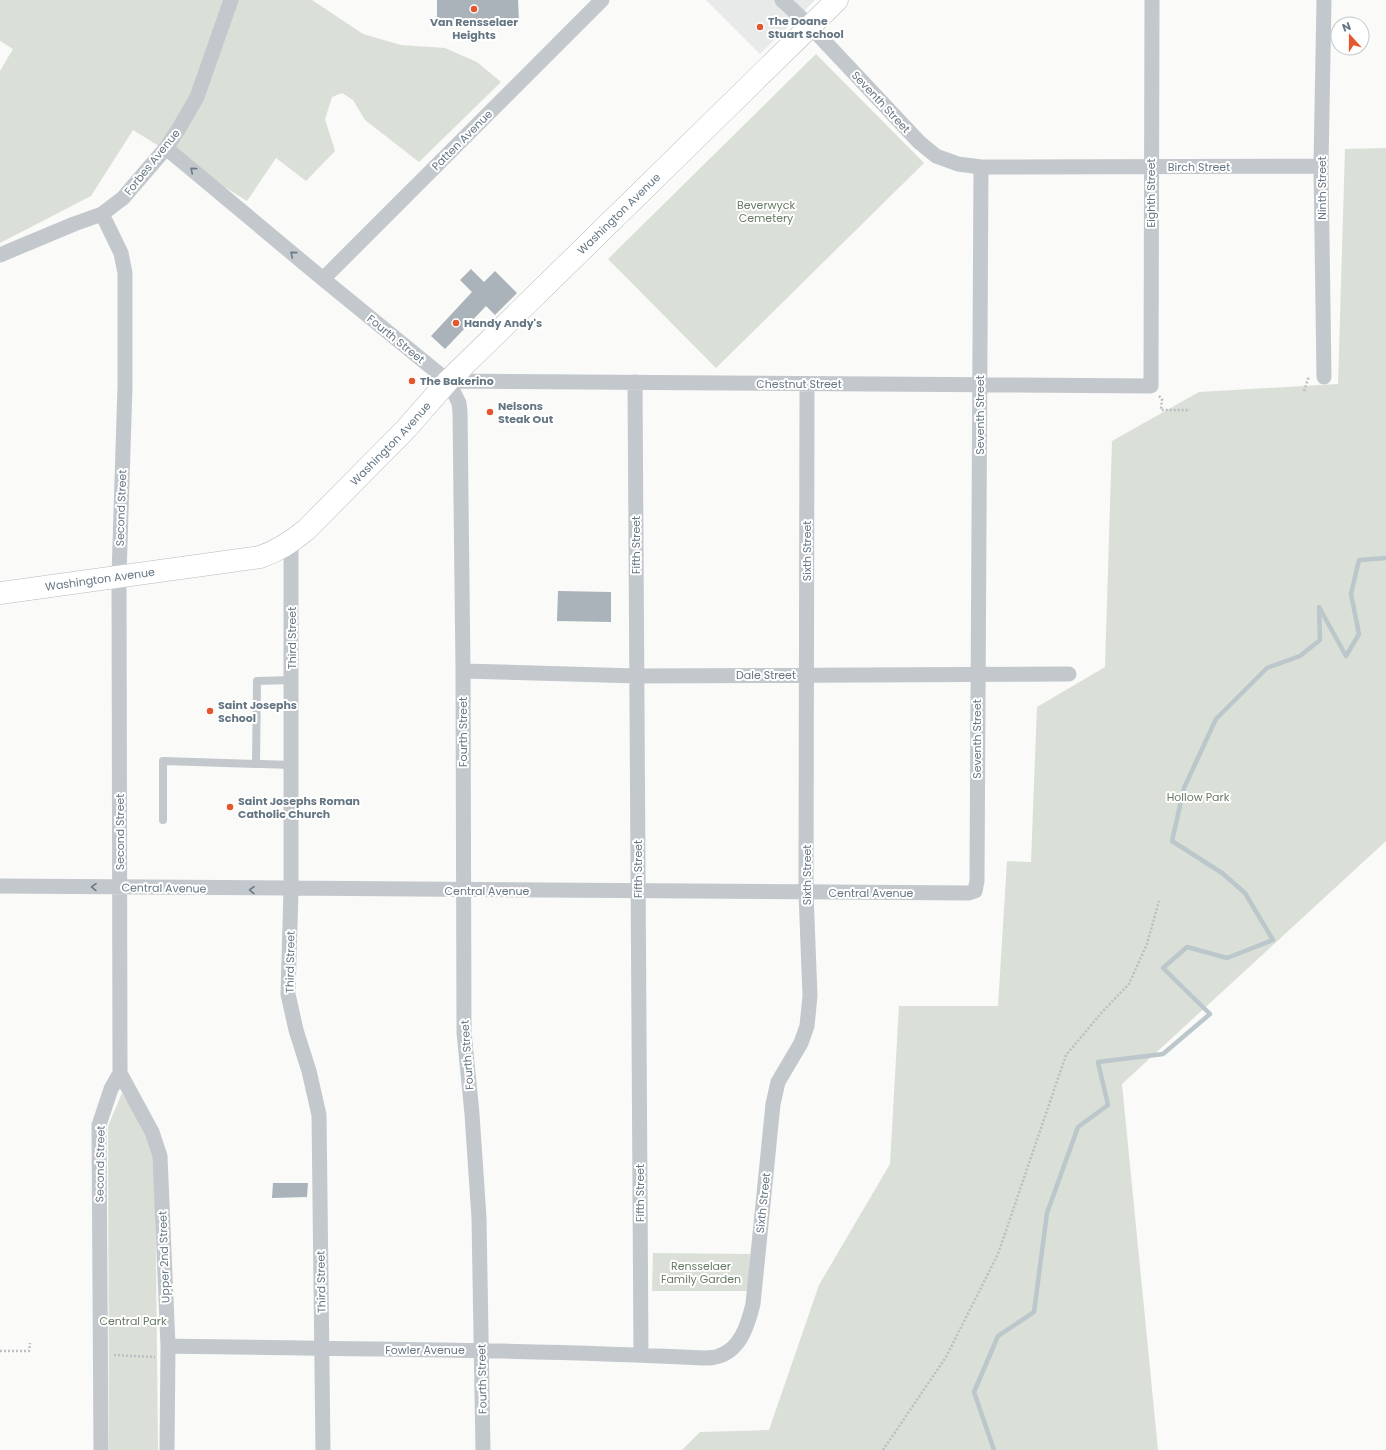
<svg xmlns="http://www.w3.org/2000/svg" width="1386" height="1450" viewBox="0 0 1386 1450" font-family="Poppins,sans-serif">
<rect width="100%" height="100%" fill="#fafaf8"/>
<path fill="#e8e9e9" d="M706 0H815L760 54Z"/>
<path fill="#dadfd7" d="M0 0H312L363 34 401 45 445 48 477 62 501 82 419 162 365 120 353 100 342 93 332 97 325 119 335 151 306 181 276 158 247 201 133 130 91 196 0 243V71L13 49 0 41Z
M816 54 924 163 716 368 608 259Z
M1386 148V841L1122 1084 1158 1450H682L700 1432 769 1430 819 1285 890 1164 899 1006H998L1007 861 1031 862 1037 707 1105 667 1112 441 1199 392 1338 384 1345 149Z
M122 1093 139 1120 150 1142 155 1164 158 1450H109L108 1126Z
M653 1253 750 1254 749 1291H652Z"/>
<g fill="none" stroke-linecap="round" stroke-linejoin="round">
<path stroke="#bbc7cb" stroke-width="4.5" d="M994 1450 974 1392 998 1336 1034 1312 1047 1213 1078 1127 1108 1105 1098 1062 1163 1054 1210 1014 1163 968 1187 947 1227 958 1273 940 1245 893 1222 873 1172 841 1184 788 1216 719 1267 668 1300 656 1320 640 1319 607 1346 656 1359 634 1351 594 1359 560 1386 558"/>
</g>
<path fill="#aab3b9" d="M437 0H518L519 21 437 23Z
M471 269 484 282 495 271 517 293 495 315 486 306 445 349 431 336 472 292 460 280Z
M558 591 611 592V622L557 621Z
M273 1183H308L307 1197 272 1198Z"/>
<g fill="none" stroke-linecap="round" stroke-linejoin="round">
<defs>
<g id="secondary">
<path id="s1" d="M0 593 260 557C278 551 291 542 306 530L406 429 448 381 837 0"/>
</g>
</defs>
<use href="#secondary" stroke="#b3babf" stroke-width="23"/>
<path stroke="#bbbfc2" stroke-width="2.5" stroke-dasharray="2 2" stroke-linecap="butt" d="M1304 391 1309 376
M1159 396 1162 399 1161 410H1190
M0 1351H29L30 1343
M114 1355 155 1357
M883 1450 946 1357 998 1254 1066 1055 1103 1011 1129 984 1147 944 1159 901"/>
<path stroke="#c3c8cc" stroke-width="8" d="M256 764 257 681 292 680
M163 820V761L291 765"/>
<path stroke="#c3c8cc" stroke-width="15" d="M782 0 810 26 919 142 936 156 958 164 981 167 1321 166
M1324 0 1321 166 1324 377
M166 148 323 279 448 381 459 403 460 412 463 671 464 1032 472 1114 479 1218 483 1450
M0 255 74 224 102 214 123 198 166 148 178 130 197 97 231 0
M323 279 602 0
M448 381 1151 386 1152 0
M635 382 641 1355
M291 541V890L288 994 296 1030 309 1071 319 1115 323 1450
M463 671 637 676 1069 674
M0 886C323 891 646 892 969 893L975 891 977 881 981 167
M120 1073 152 1132 160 1156 168 1346 167 1450
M168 1346C346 1349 525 1349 704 1358 709 1358 714 1358 719 1356 741 1349 748 1324 753 1304L773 1104 778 1082 801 1043 807 1026 810 996 806 893 807 384
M101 1450 99 1125 111 1089 120 1073 119 576 125 386V273L121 253 102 214"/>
<use href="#secondary" stroke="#fff" stroke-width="22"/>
</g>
<defs><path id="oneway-chevron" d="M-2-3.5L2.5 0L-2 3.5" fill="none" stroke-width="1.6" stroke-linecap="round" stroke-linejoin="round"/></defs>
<g stroke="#6a7a87">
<use href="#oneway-chevron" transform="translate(193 170) rotate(-140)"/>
<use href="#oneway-chevron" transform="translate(293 254) rotate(-140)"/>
<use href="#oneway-chevron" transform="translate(94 887) rotate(-179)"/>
<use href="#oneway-chevron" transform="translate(252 890) rotate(-179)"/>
</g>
<g fill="#e4572e" stroke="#fff" stroke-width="1.5">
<circle cx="474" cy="9" r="4"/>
<circle cx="760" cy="27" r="4"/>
<circle cx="456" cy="323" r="4"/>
<circle cx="412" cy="381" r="4"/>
<circle cx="490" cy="412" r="4"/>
<circle cx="210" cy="711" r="4"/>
<circle cx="230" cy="807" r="4"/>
</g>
<g text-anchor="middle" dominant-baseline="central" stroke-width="4" stroke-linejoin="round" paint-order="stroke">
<g font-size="11" font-weight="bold" fill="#657683" stroke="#fff" text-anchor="start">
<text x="768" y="21">The Doane<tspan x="768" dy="13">Stuart School</tspan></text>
<text x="474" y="22" text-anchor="middle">Van Rensselaer<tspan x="474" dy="13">Heights</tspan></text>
<text x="464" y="323">Handy Andy's</text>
<text x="420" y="381">The Bakerino</text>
<text x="498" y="406">Nelsons<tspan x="498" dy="13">Steak Out</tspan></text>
<text x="218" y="705">Saint Josephs<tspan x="218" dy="13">School</tspan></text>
<text x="238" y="801">Saint Josephs Roman<tspan x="238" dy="13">Catholic Church</tspan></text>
</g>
<g font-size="11" fill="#657683" stroke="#fff">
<text transform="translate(881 102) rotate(47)">Seventh Street</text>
<text transform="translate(462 140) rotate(-45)">Patten Avenue</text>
<text transform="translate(152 162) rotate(-51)">Forbes Avenue</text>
<text x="1199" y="167">Birch Street</text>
<text transform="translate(1322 188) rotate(-90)">Ninth Street</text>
<text transform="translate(1151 193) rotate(-90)">Eighth Street</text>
<text stroke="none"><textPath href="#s1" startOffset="761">Washington Avenue</textPath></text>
<text transform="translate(396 339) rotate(39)">Fourth Street</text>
<text x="799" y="384">Chestnut Street</text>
<text transform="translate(980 415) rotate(-90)">Seventh Street</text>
<text stroke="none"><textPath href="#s1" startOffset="437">Washington Avenue</textPath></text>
<text transform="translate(121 508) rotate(-88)">Second Street</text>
<text transform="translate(636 545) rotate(-90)">Fifth Street</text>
<text transform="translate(807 551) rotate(-90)">Sixth Street</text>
<text stroke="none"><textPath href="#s1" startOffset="101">Washington Avenue</textPath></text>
<text transform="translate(292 638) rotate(-90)">Third Street</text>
<text x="766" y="675">Dale Street</text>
<text transform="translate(463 732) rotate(-90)">Fourth Street</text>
<text transform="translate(977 739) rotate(-90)">Seventh Street</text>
<text transform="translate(120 832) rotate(-90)">Second Street</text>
<text transform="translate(638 869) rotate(-90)">Fifth Street</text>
<text transform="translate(807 875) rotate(-90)">Sixth Street</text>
<text transform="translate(164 888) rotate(1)">Central Avenue</text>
<text x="487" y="891">Central Avenue</text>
<text x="871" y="893">Central Avenue</text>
<text transform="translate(290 962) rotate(-89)">Third Street</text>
<text transform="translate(467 1055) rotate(-94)">Fourth Street</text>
<text transform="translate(100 1164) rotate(-89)">Second Street</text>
<text transform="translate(640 1193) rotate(-90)">Fifth Street</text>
<text transform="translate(763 1203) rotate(-84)">Sixth Street</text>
<text transform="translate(164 1257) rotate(-92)">Upper 2nd Street</text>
<text transform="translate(321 1282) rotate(-91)">Third Street</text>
<text x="425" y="1350">Fowler Avenue</text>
<text transform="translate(482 1379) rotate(-91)">Fourth Street</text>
</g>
<g font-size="11" fill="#687a64" stroke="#fff">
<text x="766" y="205">Beverwyck<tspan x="766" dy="13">Cemetery</tspan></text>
<text x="1198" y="797">Hollow Park</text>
<text x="701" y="1266">Rensselaer<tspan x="701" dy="13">Family Garden</tspan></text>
<text x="133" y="1321">Central Park</text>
</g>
</g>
<g transform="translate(1350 36) rotate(339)"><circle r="19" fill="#ffffff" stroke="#c1c8cd"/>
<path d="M0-3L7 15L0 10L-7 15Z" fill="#e4572e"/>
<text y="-6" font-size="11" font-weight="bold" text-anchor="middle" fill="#657683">N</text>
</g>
</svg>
